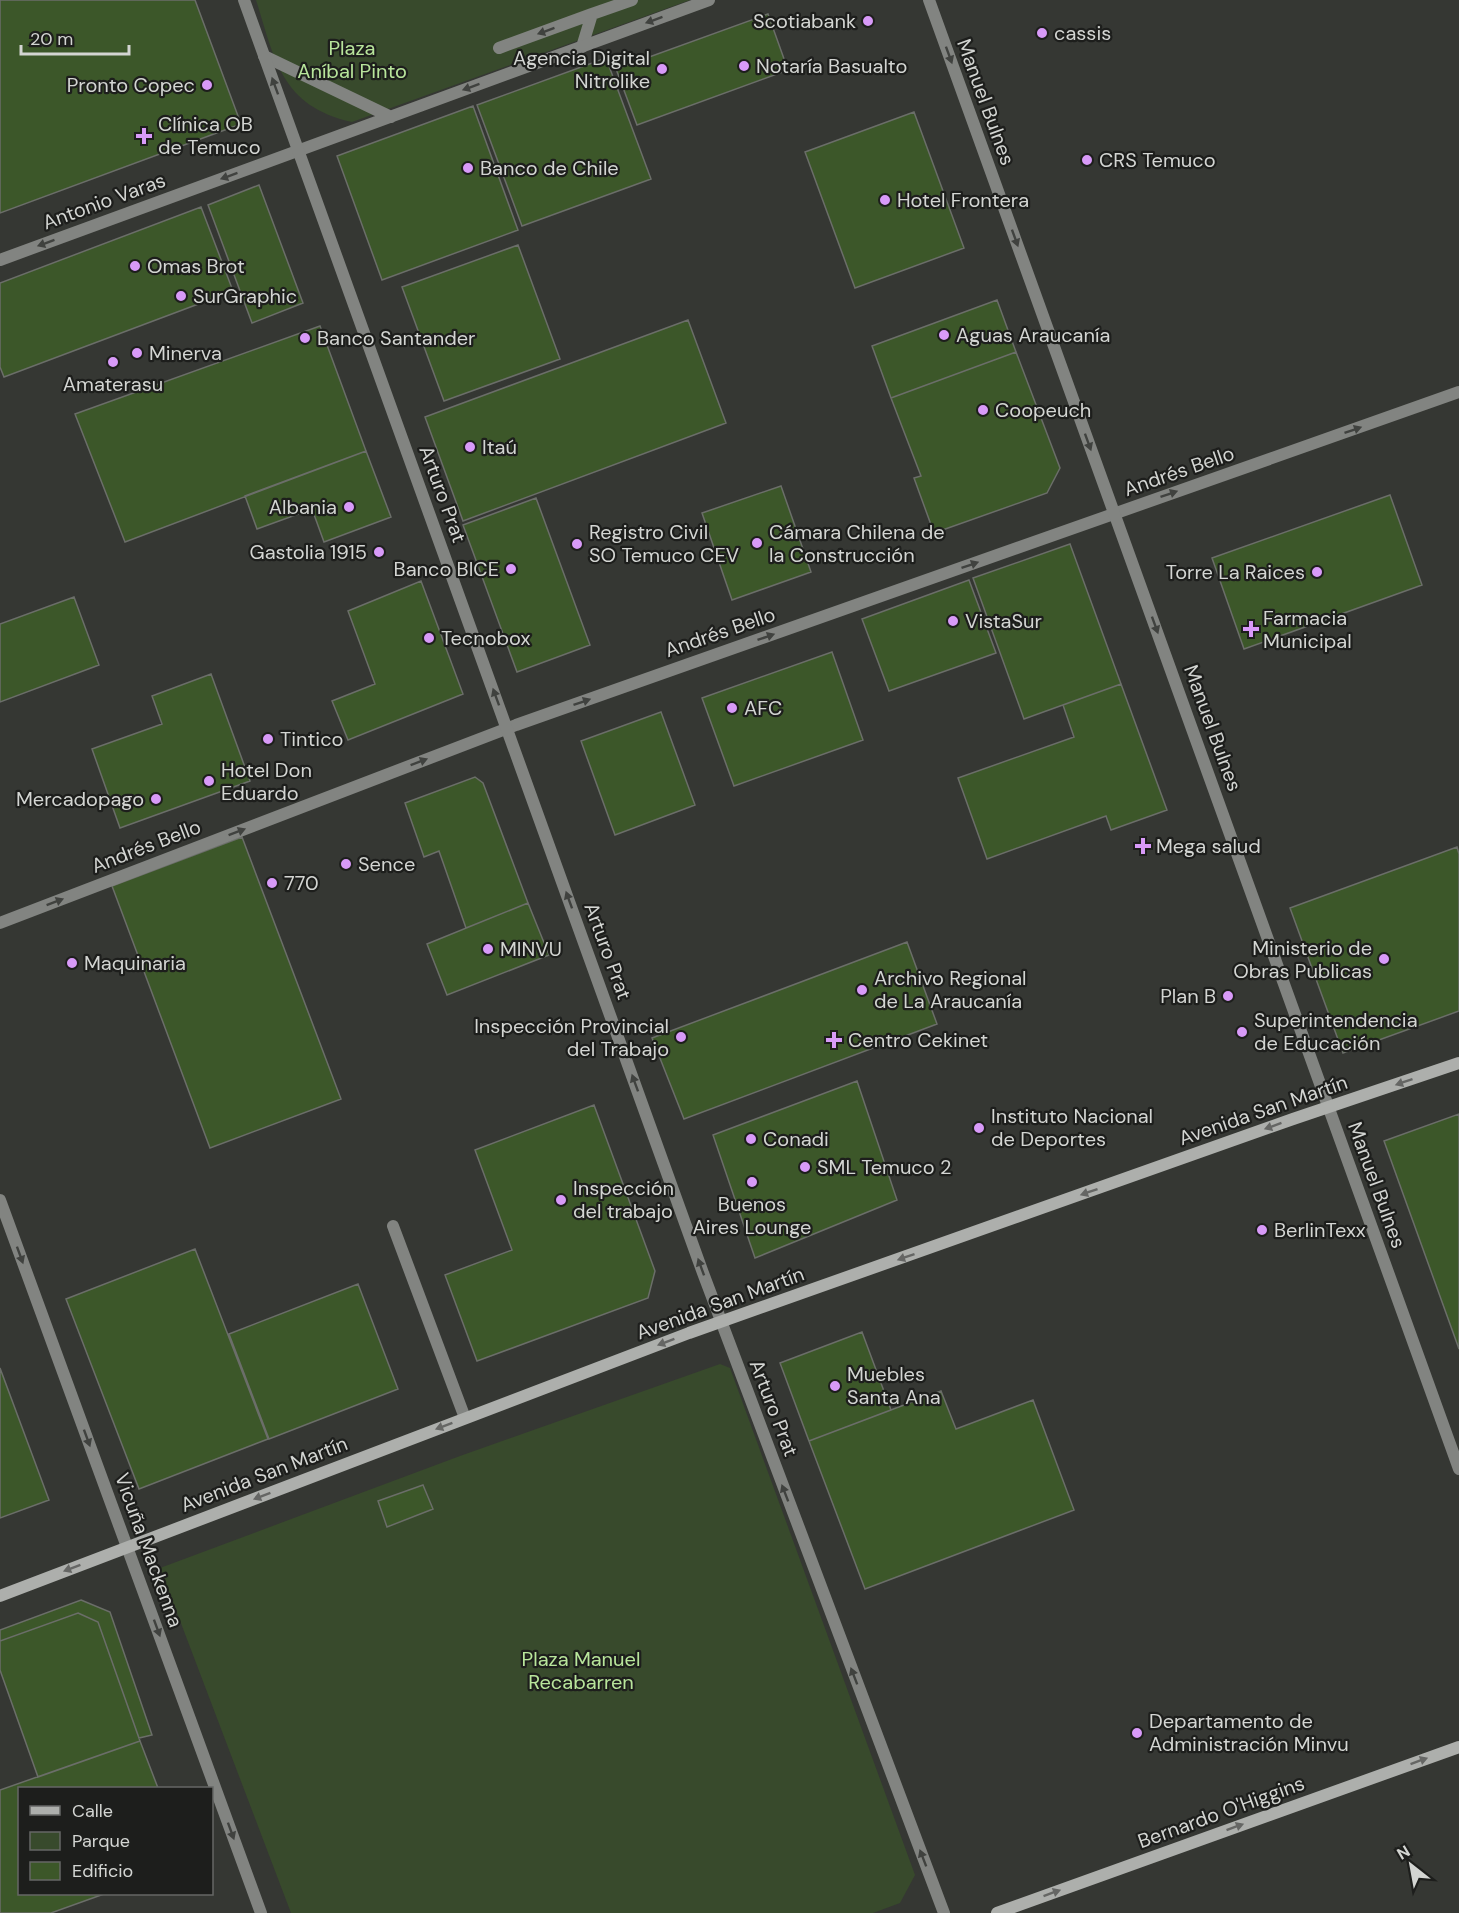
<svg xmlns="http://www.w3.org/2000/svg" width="1459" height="1913" viewBox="0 0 1459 1913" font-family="'DM Sans',sans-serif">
<rect width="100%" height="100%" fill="#353733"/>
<path fill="#384a2c" d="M256 0H690L352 122C281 106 275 60 256 0Z
M720 1364 730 1368 915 1875 900 1903 873 1913H291L160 1568 460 1456Z"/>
<path fill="#3c5729" stroke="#6b6e69" stroke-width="1.5" d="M0 0H195L241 124 0 213Z
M768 14 788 70 637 125 616 69Z
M606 58 651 179 522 226 477 105Z
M473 106 518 230 382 280 337 156Z
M914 112 964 248 855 288 805 152Z
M259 185 303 303 252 323 208 205Z
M201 207 233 291 4 377 0 367V283Z
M518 245 560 359 444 401 402 287Z
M997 300 1016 352 891 398 872 346Z
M688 320 726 423 463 521 425 417Z
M320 326 366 451 125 542 75 414Z
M1016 352 1060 468 1047 493 934 533 914 478 921 476 891 398Z
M366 451 391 517 324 542 312 509 257 529 245 496Z
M781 486 811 572 732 600 702 513Z
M1390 495 1422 585 1244 649 1212 558Z
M536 498 590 645 517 672 463 525Z
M1070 544 1121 684 1024 719 973 578Z
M969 580 996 653 889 691 862 619Z
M421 581 463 694 348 740 332 701 375 684 348 611Z
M74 597 99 665 0 702V624Z
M832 652 863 740 734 786 702 698Z
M211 674 250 781 120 828 92 749 162 724 152 696Z
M1121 684 1167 810 1111 830 1106 816 987 859 958 778 1074 737 1063 705Z
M661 712 695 805 615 835 581 741Z
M475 777 483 783 528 903 466 928 439 851 424 857 405 803Z
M242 837 341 1099 210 1148 112 886Z
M1457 847 1459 854V1011L1343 1053 1290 908Z
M528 903 549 955 447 995 427 944Z
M907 942 937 1024 684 1119 652 1038Z
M857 1081 897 1200 755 1258 713 1135Z
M594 1105 655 1271 648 1298 477 1361 445 1275 512 1250 475 1150Z
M1459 1114V1349L1384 1141Z
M195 1249 268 1439 139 1489 66 1299Z
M358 1284 398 1389 269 1439 229 1334Z
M862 1332 891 1410 809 1441 780 1363Z
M0 1368 49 1500 0 1518Z
M941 1391 956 1429 1033 1400 1074 1510 865 1589 809 1441Z
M423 1485 433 1509 387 1527 378 1501Z
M81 1600 110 1612 152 1735 139 1738 98 1622 78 1613 0 1641V1630Z
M78 1613 98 1622 140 1741 38 1777 0 1670V1641Z
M140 1741 158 1788H20V1894H104L51 1913H0V1790Z"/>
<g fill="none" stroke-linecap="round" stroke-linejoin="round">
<path stroke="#828481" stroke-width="12" d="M582 47 592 14 632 0
M499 48 592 14
M393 1226 465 1418"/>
<path stroke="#828481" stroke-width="12" d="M264 56 391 117
M0 260 709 0
M0 923 516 725 1459 392
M0 1200 261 1913"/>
<path stroke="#828481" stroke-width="12" d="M244 0 703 1273 944 1913
M929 0 1459 1469"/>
<path stroke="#adafac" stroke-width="12" d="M0 1596 689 1333 1293 1119 1459 1063
M997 1913 1459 1747"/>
</g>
<defs><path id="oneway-solid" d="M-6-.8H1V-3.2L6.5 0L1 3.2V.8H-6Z" transform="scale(1.5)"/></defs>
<g fill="#40423f">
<use href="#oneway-solid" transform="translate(654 20) rotate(160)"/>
<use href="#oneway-solid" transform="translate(546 31) rotate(160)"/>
<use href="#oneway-solid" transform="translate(949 55) rotate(70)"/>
<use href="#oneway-solid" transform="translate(275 86) rotate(-110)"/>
<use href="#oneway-solid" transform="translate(471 87) rotate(160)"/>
<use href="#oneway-solid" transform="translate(229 176) rotate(160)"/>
<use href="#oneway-solid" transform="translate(1015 238) rotate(70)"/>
<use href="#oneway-solid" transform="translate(46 243) rotate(160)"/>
<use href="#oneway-solid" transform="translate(1353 430) rotate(-19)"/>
<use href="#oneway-solid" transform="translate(1088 442) rotate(70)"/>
<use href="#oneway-solid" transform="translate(1169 494) rotate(-19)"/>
<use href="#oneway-solid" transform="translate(970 565) rotate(-19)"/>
<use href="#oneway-solid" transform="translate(1155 625) rotate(70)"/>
<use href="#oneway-solid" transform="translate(766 637) rotate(-19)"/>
<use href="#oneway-solid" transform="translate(496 697) rotate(-110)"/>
<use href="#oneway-solid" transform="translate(582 702) rotate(-19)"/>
<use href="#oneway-solid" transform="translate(419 762) rotate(-21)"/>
<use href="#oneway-solid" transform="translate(237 832) rotate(-21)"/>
<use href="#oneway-solid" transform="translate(569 900) rotate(-110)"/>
<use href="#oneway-solid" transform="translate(55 902) rotate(-21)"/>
<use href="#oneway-solid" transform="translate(635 1083) rotate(-110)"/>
<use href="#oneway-solid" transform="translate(20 1255) rotate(70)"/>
<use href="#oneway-solid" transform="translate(701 1267) rotate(-110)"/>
<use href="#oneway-solid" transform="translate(87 1438) rotate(70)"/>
<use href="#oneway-solid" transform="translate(785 1493) rotate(-111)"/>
<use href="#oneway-solid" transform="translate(157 1628) rotate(70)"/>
<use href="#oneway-solid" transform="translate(854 1676) rotate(-111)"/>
<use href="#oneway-solid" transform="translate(231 1831) rotate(70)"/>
<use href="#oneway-solid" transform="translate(923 1858) rotate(-111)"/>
</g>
<g fill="#656664">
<use href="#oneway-solid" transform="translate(1404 1082) rotate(161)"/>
<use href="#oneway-solid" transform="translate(1273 1126) rotate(160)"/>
<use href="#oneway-solid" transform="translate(1089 1192) rotate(161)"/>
<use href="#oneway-solid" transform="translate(906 1257) rotate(161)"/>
<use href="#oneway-solid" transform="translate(666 1342) rotate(159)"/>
<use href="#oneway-solid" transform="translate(444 1426) rotate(159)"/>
<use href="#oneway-solid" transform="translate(262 1496) rotate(159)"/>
<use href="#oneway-solid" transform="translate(72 1568) rotate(159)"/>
<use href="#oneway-solid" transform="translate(1419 1761) rotate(-20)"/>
<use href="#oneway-solid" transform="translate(1235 1827) rotate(-20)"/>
<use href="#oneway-solid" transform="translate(1052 1893) rotate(-20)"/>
</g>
<g fill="#d89af8" stroke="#1d1e1c" stroke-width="2">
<circle cx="868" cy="21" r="6"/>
<circle cx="1042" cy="33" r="6"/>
<circle cx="744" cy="66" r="6"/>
<circle cx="662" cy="69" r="6"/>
<circle cx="207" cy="85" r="6"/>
<path d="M141 127h6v6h6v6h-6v6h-6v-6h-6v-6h6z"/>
<circle cx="1087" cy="160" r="6"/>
<circle cx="468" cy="168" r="6"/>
<circle cx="885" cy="200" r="6"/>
<circle cx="135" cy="266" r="6"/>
<circle cx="181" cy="296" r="6"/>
<circle cx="944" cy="335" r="6"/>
<circle cx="305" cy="338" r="6"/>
<circle cx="137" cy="353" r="6"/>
<circle cx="113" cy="362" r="6"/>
<circle cx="983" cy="410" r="6"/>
<circle cx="470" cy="447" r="6"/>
<circle cx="349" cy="507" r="6"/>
<circle cx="757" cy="543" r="6"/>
<circle cx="577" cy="544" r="6"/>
<circle cx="379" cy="552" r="6"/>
<circle cx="511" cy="569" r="6"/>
<circle cx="1317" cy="572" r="6"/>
<circle cx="953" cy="621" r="6"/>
<path d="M1248 620h6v6h6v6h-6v6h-6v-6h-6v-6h6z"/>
<circle cx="429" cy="638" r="6"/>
<circle cx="732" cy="708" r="6"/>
<circle cx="268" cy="739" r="6"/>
<circle cx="209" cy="781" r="6"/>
<circle cx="156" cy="799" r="6"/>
<path d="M1140 837h6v6h6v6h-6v6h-6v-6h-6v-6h6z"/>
<circle cx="346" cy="864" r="6"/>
<circle cx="272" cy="883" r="6"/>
<circle cx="488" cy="949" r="6"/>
<circle cx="1384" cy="959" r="6"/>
<circle cx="72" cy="963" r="6"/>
<circle cx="862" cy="990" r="6"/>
<circle cx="1228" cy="996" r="6"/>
<circle cx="1242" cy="1032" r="6"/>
<circle cx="681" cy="1037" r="6"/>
<path d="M831 1031h6v6h6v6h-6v6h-6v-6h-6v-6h6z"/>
<circle cx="979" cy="1128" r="6"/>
<circle cx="751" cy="1139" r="6"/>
<circle cx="805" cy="1167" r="6"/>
<circle cx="752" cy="1182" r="6"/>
<circle cx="561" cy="1200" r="6"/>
<circle cx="1262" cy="1230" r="6"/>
<circle cx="835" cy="1386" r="6"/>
<circle cx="1137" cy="1733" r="6"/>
</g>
<g text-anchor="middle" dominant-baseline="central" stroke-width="4.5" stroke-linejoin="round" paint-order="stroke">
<g font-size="20" fill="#d3d5d2" stroke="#1d1e1c" text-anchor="start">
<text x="856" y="21" text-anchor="end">Scotiabank</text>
<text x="1054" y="33">cassis</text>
<text x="650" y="58" text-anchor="end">Agencia Digital<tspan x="650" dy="23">Nitrolike</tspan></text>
<text x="756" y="66">Notaría Basualto</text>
<text x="195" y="85" text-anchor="end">Pronto Copec</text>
<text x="158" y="124">Clínica OB<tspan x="158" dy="23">de Temuco</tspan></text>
<text x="1099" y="160">CRS Temuco</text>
<text x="480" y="168">Banco de Chile</text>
<text x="897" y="200">Hotel Frontera</text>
<text x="147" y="266">Omas Brot</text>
<text x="193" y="296">SurGraphic</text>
<text x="956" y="335">Aguas Araucanía</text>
<text x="317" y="338">Banco Santander</text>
<text x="149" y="353">Minerva</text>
<text x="113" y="384" text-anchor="middle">Amaterasu</text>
<text x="995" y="410">Coopeuch</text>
<text x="482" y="447">Itaú</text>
<text x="337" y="507" text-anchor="end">Albania</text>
<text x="589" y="532">Registro Civil<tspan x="589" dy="23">SO Temuco CEV</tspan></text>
<text x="769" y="532">Cámara Chilena de<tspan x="769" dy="23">la Construcción</tspan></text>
<text x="367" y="552" text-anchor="end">Gastolia 1915</text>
<text x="499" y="569" text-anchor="end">Banco BICE</text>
<text x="1305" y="572" text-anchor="end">Torre La Raices</text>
<text x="1263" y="618">Farmacia<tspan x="1263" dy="23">Municipal</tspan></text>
<text x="965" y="621">VistaSur</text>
<text x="441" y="638">Tecnobox</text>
<text x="744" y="708">AFC</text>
<text x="280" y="739">Tintico</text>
<text x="221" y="770">Hotel Don<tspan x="221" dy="23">Eduardo</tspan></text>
<text x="144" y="799" text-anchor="end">Mercadopago</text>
<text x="1156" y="846">Mega salud</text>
<text x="358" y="864">Sence</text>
<text x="284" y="883">770</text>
<text x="1372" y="948" text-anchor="end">Ministerio de<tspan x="1372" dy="23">Obras Publicas</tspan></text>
<text x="500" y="949">MINVU</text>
<text x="84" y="963">Maquinaria</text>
<text x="874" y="978">Archivo Regional<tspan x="874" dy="23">de La Araucanía</tspan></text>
<text x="1216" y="996" text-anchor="end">Plan B</text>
<text x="1254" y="1020">Superintendencia<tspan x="1254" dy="23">de Educación</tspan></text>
<text x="669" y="1026" text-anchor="end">Inspección Provincial<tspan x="669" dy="23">del Trabajo</tspan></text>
<text x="848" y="1040">Centro Cekinet</text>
<text x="991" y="1116">Instituto Nacional<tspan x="991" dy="23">de Deportes</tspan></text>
<text x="763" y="1139">Conadi</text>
<text x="817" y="1167">SML Temuco 2</text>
<text x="573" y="1188">Inspección<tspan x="573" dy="23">del trabajo</tspan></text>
<text x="752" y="1204" text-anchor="middle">Buenos<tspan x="752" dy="23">Aires Lounge</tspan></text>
<text x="1274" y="1230">BerlinTexx</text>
<text x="847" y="1374">Muebles<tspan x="847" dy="23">Santa Ana</tspan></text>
<text x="1149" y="1721">Departamento de<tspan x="1149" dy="23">Administración Minvu</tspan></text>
</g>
<g font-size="20" fill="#b8e59b" stroke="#1d1e1c">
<text x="352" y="48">Plaza<tspan x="352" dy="23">Aníbal Pinto</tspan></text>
<text x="581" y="1659">Plaza Manuel<tspan x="581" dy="23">Recabarren</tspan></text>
</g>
<g font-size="20" fill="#d3d5d2" stroke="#1d1e1c">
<text transform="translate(986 102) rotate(70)">Manuel Bulnes</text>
<text transform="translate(104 201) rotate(-20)">Antonio Varas</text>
<text transform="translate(1179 471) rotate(-19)">Andrés Bello</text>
<text transform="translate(443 494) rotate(70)">Arturo Prat</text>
<text transform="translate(720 632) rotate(-19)">Andrés Bello</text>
<text transform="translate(1213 728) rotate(70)">Manuel Bulnes</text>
<text transform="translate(146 846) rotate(-21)">Andrés Bello</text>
<text transform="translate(608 951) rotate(70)">Arturo Prat</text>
<text transform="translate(1263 1110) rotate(-19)">Avenida San Martín</text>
<text transform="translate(1377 1185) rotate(70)">Manuel Bulnes</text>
<text transform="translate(720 1303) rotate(-20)">Avenida San Martín</text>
<text transform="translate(774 1408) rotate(69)">Arturo Prat</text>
<text transform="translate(264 1474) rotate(-21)">Avenida San Martín</text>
<text transform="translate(149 1550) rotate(70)">Vicuña Mackenna</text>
<text transform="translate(1221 1812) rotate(-20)">Bernardo O'Higgins</text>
</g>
</g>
<rect x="18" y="1787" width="195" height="108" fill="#1d1e1c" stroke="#666765" stroke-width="1.5"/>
<rect x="30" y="1806" width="30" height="9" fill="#adafac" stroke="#666765" stroke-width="1.5"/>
<text x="72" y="1817" font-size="18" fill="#d3d5d2">Calle</text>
<rect x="30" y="1832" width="30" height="18" fill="#384a2c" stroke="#666765" stroke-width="1.5"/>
<text x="72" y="1847" font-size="18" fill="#d3d5d2">Parque</text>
<rect x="30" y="1862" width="30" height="18" fill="#3c5729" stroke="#666765" stroke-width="1.5"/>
<text x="72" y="1877" font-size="18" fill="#d3d5d2">Edificio</text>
<g transform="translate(1411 1865) rotate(329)" stroke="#1d1e1c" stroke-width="4.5" paint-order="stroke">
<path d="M0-4.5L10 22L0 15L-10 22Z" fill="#d3d5d2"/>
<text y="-9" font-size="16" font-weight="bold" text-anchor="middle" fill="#d3d5d2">N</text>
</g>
<path d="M21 45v9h108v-9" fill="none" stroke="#d3d5d2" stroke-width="3"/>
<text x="30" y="45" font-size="18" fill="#d3d5d2" stroke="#1d1e1c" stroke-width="4.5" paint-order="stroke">20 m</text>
</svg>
